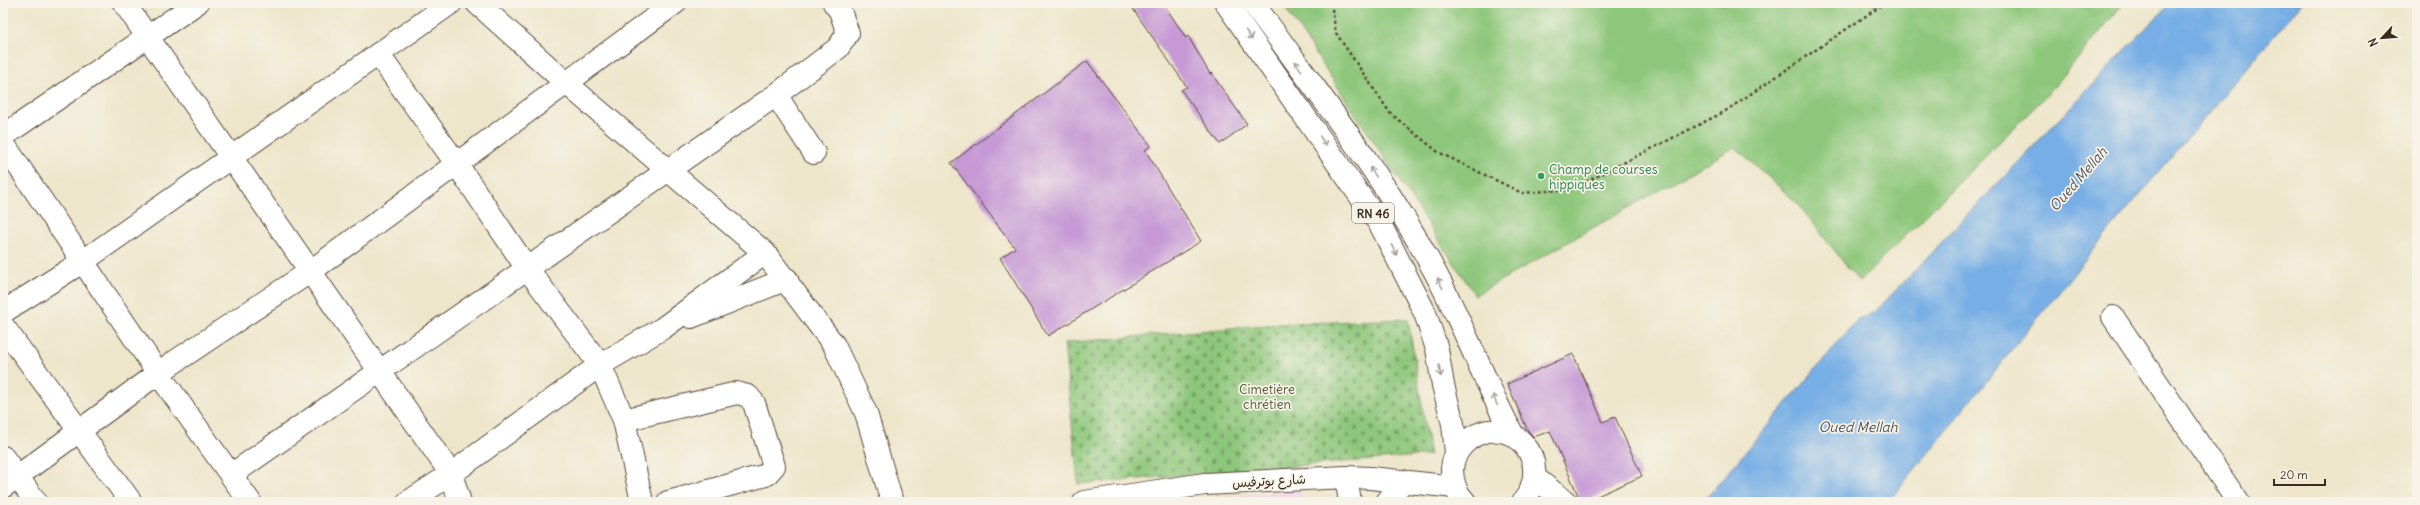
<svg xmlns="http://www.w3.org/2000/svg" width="2420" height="505" viewBox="0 0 2420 505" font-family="Delius,'Playpen Sans Arabic',sans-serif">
<defs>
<pattern id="cemetery-stones" width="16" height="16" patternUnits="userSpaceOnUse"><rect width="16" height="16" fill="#8ec77b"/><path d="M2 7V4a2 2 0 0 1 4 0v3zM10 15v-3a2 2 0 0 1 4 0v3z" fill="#75a264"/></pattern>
</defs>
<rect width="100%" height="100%" fill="#f7f3e8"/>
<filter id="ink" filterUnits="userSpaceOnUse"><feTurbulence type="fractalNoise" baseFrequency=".025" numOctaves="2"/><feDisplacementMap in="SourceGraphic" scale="8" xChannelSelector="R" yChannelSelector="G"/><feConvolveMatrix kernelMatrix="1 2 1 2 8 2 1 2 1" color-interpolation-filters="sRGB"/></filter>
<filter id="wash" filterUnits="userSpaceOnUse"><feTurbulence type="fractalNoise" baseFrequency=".012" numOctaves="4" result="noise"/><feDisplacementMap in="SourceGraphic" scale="16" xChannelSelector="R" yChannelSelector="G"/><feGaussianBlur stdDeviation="0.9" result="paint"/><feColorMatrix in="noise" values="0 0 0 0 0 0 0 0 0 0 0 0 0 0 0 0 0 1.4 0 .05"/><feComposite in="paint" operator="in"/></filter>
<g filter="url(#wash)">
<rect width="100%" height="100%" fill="#eee6cb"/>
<path fill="#f0d0e5" d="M1300 489 1302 502H1180Z"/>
<path fill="#8ec77b" stroke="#64784c" d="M1282 3H2124L2048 94 1859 282 1798 204 1735 147 1475 295Z"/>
<path fill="url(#cemetery-stones)" stroke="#64784c" d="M1408 319 1430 455 1078 484 1064 343 1276 324Z"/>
<path fill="#76aee5" stroke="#586c82" d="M2170 3H2302L2114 225 1888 502H1703L1856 321 1875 312Z"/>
<g id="blocks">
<path fill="#c698d5" d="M1129 3H1163L1186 38 1188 36 1210 74 1211 73 1247 124 1220 144 1181 90 1187 87Z
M1087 61 1151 146 1145 150 1201 241 1048 336 1000 258 1015 248 951 163Z
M1573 354 1603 422 1615 417 1642 476 1584 502H1581L1550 431 1534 437 1528 431 1507 384Z"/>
</g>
</g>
<g filter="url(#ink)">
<use href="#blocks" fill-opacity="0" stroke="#564638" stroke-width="1"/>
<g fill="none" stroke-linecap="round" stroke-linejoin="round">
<defs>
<path id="minor" d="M124 3 451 474 460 502
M477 3 565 82 765 253 834 345 866 413 892 502
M378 54 456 163 526 267 600 365 624 420 642 502
M776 95 814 153
M3 136 197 3
M3 143 158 373 250 502
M3 312 82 262 451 3
M691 317 787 279
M2113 317 2238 502
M3 326 131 502
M624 420 737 393 748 396 754 403 774 466 766 475 668 502
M3 457 36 502
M231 475 776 95 838 48 848 33 840 11 834 3
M1346 477 1350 502
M3 487 158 373 311 271 675 3
M408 502 451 474 600 365 663 328 765 253
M1084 502 1205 484 1346 477 1371 478 1455 487
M1387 502 1403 481"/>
<path id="major" d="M1535 478 1566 502"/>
<path id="highway" d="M1226 3 1381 226 1425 313 1437 349 1443 385 1453 424 1456 453
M1253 3C1316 91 1386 178 1436 274 1464 326 1485 383 1513 435
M1465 502C1456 493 1452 482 1452 469 1453 457 1459 447 1468 440 1510 409 1556 461 1523 502"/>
</defs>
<use href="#minor" stroke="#564638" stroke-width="24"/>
<use href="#major" stroke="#564638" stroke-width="24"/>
<use href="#highway" stroke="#564638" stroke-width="24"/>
<path stroke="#564638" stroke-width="2.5" stroke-dasharray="3 3" stroke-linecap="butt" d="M1331 3 1336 33 1390 113 1438 152 1522 193 1572 189 1724 112 1885 3"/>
<use href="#minor" stroke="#fff" stroke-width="22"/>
<use href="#major" stroke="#fff" stroke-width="22"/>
<use href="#highway" stroke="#fff" stroke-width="22"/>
</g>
<defs><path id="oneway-shaft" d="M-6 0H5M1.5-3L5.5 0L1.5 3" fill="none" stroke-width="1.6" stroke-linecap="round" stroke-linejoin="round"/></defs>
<g stroke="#a79f9a">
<use href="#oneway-shaft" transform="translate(1249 35) rotate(54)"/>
<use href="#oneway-shaft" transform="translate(1298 66) rotate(-126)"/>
<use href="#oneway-shaft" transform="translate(1323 141) rotate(56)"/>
<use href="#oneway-shaft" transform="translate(1373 172) rotate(-124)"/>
<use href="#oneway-shaft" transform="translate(1394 250) rotate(63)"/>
<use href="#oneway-shaft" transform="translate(1440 283) rotate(-116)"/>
<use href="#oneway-shaft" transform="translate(1440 371) rotate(81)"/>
<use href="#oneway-shaft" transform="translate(1495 400) rotate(-113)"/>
</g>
</g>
<circle fill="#2e9e5b" stroke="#f7f3e8" stroke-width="1.5" cx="1541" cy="176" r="4"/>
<g text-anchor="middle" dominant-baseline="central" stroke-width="3.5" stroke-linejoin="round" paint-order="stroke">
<rect fill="#f7f3e8" stroke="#73665b" stroke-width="1" x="1352" y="203" width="42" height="20" rx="3"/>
<g font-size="12" font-weight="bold" fill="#3b2a1e">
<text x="1373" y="213">RN 46</text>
</g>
<g font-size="13" fill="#27864d" stroke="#f7f3e8" text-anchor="start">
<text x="1549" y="169">Champ de courses<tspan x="1549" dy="15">hippiques</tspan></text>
</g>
<g font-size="13" fill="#54593a" stroke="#f7f3e8">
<text x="1267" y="389">Cimetière<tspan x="1267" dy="15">chrétien</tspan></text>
</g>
<g font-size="13" fill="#3b2a1e" stroke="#f7f3e8">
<text transform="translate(1269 481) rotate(-3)">شارع بوترفيس</text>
</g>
<g font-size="14" font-style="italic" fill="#4d525a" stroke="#f7f3e8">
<text transform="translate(2078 179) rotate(-49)">Oued Mellah</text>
<text x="1858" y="427">Oued Mellah</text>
</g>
</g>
<rect width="2420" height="505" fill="none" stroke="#f7f3e8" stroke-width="16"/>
<g transform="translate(2382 38) rotate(244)" stroke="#f7f3e8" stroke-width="3" paint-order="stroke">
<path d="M0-3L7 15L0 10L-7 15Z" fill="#3b2a1e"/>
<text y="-6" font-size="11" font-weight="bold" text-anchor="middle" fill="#3b2a1e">N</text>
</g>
<path d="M2274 479v6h51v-6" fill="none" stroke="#3b2a1e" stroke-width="2"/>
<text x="2280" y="479" font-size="12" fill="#3b2a1e" stroke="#f7f3e8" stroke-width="3" paint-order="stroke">20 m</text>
</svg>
